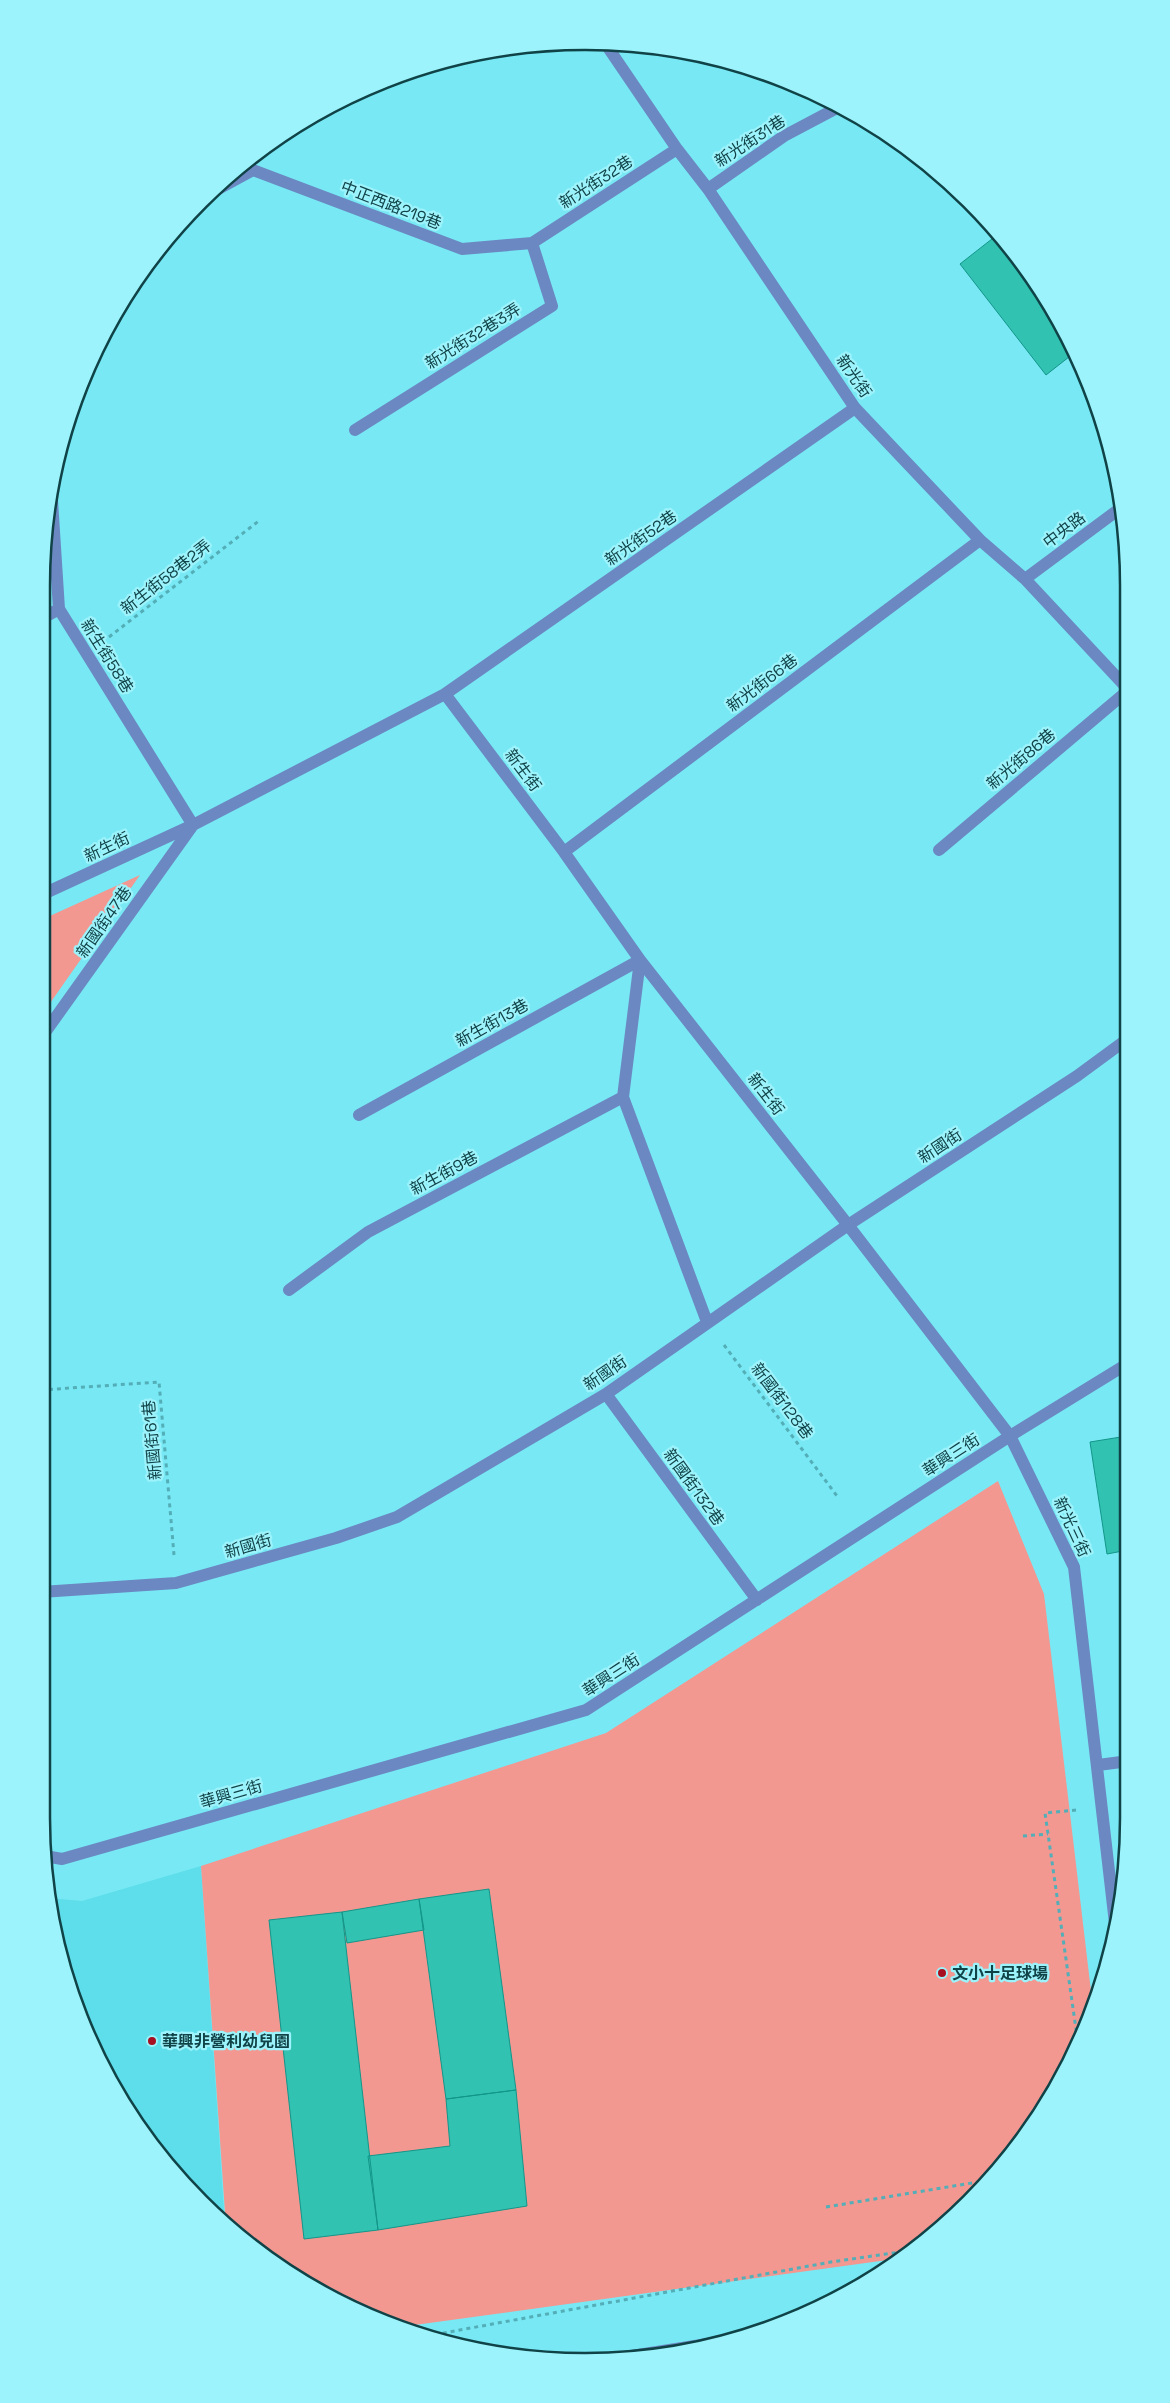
<svg xmlns="http://www.w3.org/2000/svg" width="1170" height="2403" viewBox="0 0 1170 2403" font-family="'Space Grotesk','Noto Sans TC',sans-serif">
<rect width="100%" height="100%" fill="#78e9f4"/>
<path fill="#5ddeea" d="M201 1866 225 2225 154 2149 114 2090 70 1993 52 1924 49 1898 82 1901Z"/>
<path fill="#f39791" d="M140 875 41 1016V920Z
M998 1481 1044 1594 1093 2008 1087 2026 1037 2120 994 2177 916 2250 902 2258 400 2327C334 2307 282 2266 226 2227L201 1866 606 1733Z"/>
<path fill="#32c2b2" stroke="#129689" d="M997 235 1017 254 1074 353 1046 375 960 264Z
M1127 1436 1128 1550 1107 1554 1090 1442Z
M489 1889 516 2090 446 2099 419 1899Z
M419 1899 424 1930 347 1943 342 1912Z
M342 1912 378 2230 304 2239 269 1920Z
M516 2090 527 2206 378 2230 368 2156 450 2146 446 2099Z"/>
<g fill="none" stroke-linecap="round" stroke-linejoin="round">
<path stroke="#53aeb7" stroke-width="3" stroke-dasharray="4 4" stroke-linecap="butt" d="M109 637 260 520
M724 1345 837 1496
M41 1390 159 1382 174 1555
M1076 1810 1045 1813 1078 2043
M1023 1836 1048 1834
M826 2207 990 2180
M427 2336 831 2262 914 2250"/>
<path stroke="#6b88c2" stroke-width="12" d="M605 43 677 149 708 189 855 408 980 540 1025 579 1125 686
M245 164 253 170 462 249 532 243 677 149
M708 189 784 136 837 108
M207 195 253 170
M355 430 552 306 532 243
M1025 579 1122 507
M41 619 59 609
M445 694 564 852 640 960 848 1225 1010 1436 1074 1567 1116 1932
M939 850 1125 693
M564 852 980 540
M41 895 193 825 445 694 855 408
M640 960 623 1097 707 1322
M41 1038 193 825 59 609 51 485
M359 1115 640 960
M289 1290 368 1232 623 1097
M606 1394 757 1600
M41 1592 176 1583 336 1538 397 1517 606 1394 848 1225 1077 1076 1126 1040
M1098 1765 1129 1761
M45 1856 62 1859 586 1710 1010 1436 1127 1364
M619 2358 720 2342"/>
</g>
<g fill="#a60e21" stroke="#9df3fb" stroke-width="2">
<circle cx="942" cy="1973" r="5"/>
<circle cx="152" cy="2041" r="5"/>
</g>
<g text-anchor="middle" dominant-baseline="central" stroke-width="4.5" stroke-linejoin="round" paint-order="stroke">
<g font-size="16" fill="#104347" stroke="#9df3fb">
<text transform="translate(750 141) rotate(-33)">新光街31巷</text>
<text transform="translate(596 182) rotate(-33)">新光街32巷</text>
<text transform="translate(391 205) rotate(21)">中正西路219巷</text>
<text transform="translate(473 336) rotate(-32)">新光街32巷3弄</text>
<text transform="translate(854 376) rotate(55)">新光街</text>
<text transform="translate(1064 530) rotate(-37)">中央路</text>
<text transform="translate(641 538) rotate(-35)">新光街52巷</text>
<text transform="translate(166 577) rotate(-38)">新生街58巷2弄</text>
<text transform="translate(107 656) rotate(58)">新生街58巷</text>
<text transform="translate(762 683) rotate(-37)">新光街66巷</text>
<text transform="translate(1021 759) rotate(-40)">新光街86巷</text>
<text transform="translate(523 770) rotate(53)">新生街</text>
<text transform="translate(107 847) rotate(-25)">新生街</text>
<text transform="translate(104 922) rotate(-55)">新國街47巷</text>
<text transform="translate(492 1023) rotate(-29)">新生街13巷</text>
<text transform="translate(766 1094) rotate(52)">新生街</text>
<text transform="translate(940 1146) rotate(-33)">新國街</text>
<text transform="translate(444 1173) rotate(-28)">新生街9巷</text>
<text transform="translate(605 1373) rotate(-34)">新國街</text>
<text transform="translate(782 1401) rotate(53)">新國街128巷</text>
<text transform="translate(152 1440) rotate(-95)">新國街61巷</text>
<text transform="translate(951 1455) rotate(-33)">華興三街</text>
<text transform="translate(694 1487) rotate(54)">新國街132巷</text>
<text transform="translate(1072 1527) rotate(65)">新光三街</text>
<text transform="translate(248 1546) rotate(-16)">新國街</text>
<text transform="translate(611 1675) rotate(-33)">華興三街</text>
<text transform="translate(231 1794) rotate(-16)">華興三街</text>
</g>
<g font-size="16" font-weight="bold" fill="#104347" stroke="#9df3fb" text-anchor="start">
<text x="952" y="1973">文小十足球場</text>
<text x="162" y="2041">華興非營利幼兒園</text>
</g>
</g>
<path d="M0 0H1170V2403H0ZM585 50H585A535 535 0 0 1 1120 585V1818A535 535 0 0 1 585 2353H585A535 535 0 0 1 50 1818V585A535 535 0 0 1 585 50Z" fill="#9df3fb" fill-rule="evenodd"/>
<path fill="none" stroke="#104347" stroke-width="2.5" d="M585 50H585A535 535 0 0 1 1120 585V1818A535 535 0 0 1 585 2353H585A535 535 0 0 1 50 1818V585A535 535 0 0 1 585 50Z"/>
</svg>
